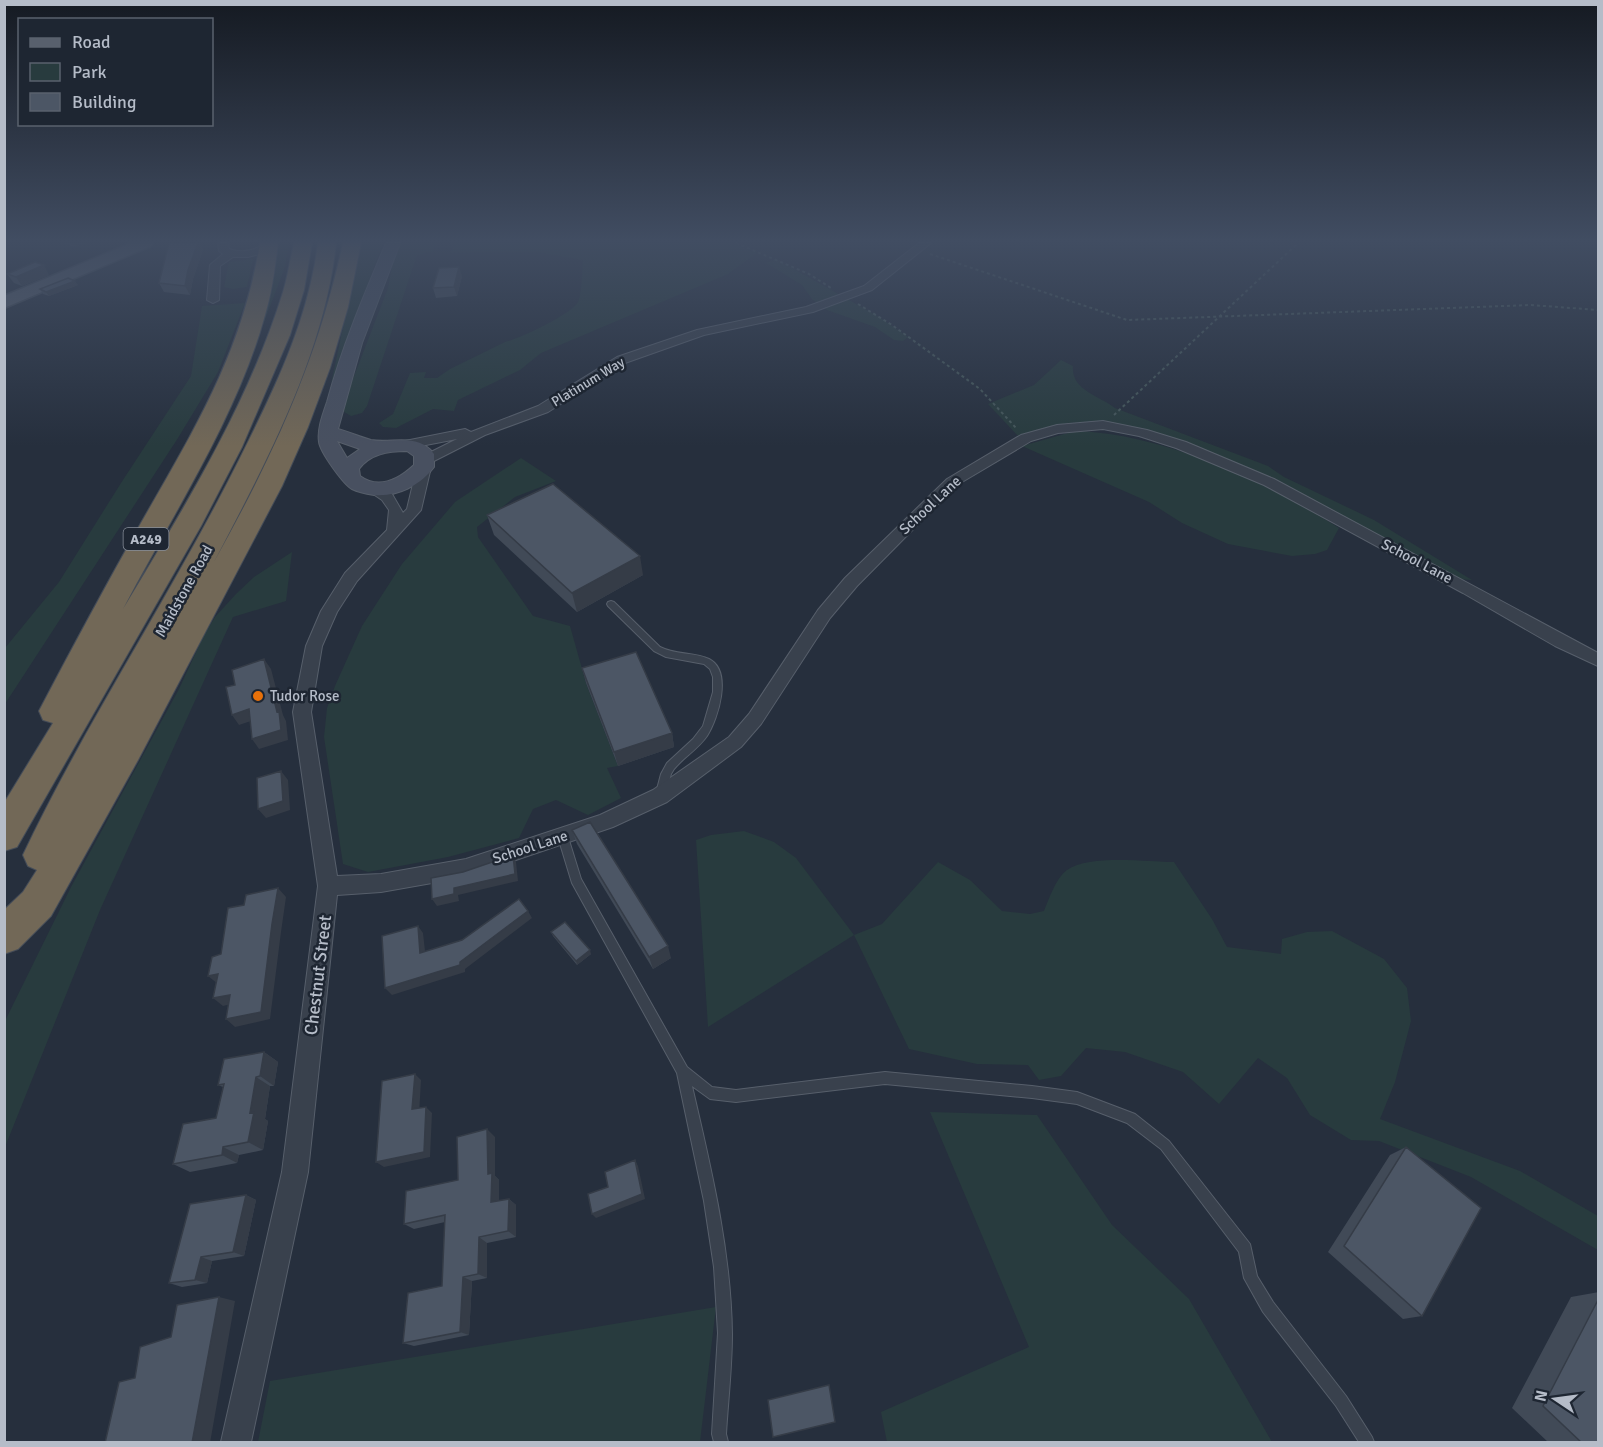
<svg xmlns="http://www.w3.org/2000/svg" width="1603" height="1447" viewBox="0 0 1603 1447" font-family="Signika,sans-serif">
<rect width="100%" height="100%" fill="#262f3d"/>
<path fill="#283b3e" d="M273 243H289L285 267 263 325Z
M361 243H383L331 384Z
M401 243H436L433 251 417 255 367 406 362 413 351 416 341 410 388 288 392 266Z
M454 243H731L757 253 728 274 541 353 520 370 458 400 454 411 433 409 396 428 383 427 379 423 393 414 410 373 426 372 424 378H437L450 369 505 342C521 338 570 315 578 302 582 295 582 269 583 260L538 252 451 253Z
M253 259 247 287 233 289 224 287 229 262Z
M776 259 879 317 908 337 903 341 894 340 875 327 827 310 812 299 802 285 766 263Z
M245 303 218 372 178 438 5 704V648L59 582 121 483 191 376 202 306Z
M1061 360 1073 366C1071 390 1098 395 1115 408L1268 466 1284 477 1374 520 1472 580 1455 579 1276 479 1256 472 1104 422 1068 423 1019 437 988 404 1034 385Z
M1075 431C1162 433 1267 482 1339 528L1327 550 1315 554 1292 556 1228 544 1182 523 1149 502 1022 446Z
M521 458 556 481 515 497 477 527 478 537 533 616 570 626 586 683 618 766 607 768 621 798 588 815 556 800 533 809 519 838 448 857 368 872 343 864 324 737 327 708 335 686 362 626 402 564 455 502Z
M292 552 286 601 233 617 100 910 5 1147V1021L71 887 179 689 204 635 215 617 236 594 254 577Z
M744 831 774 842 796 858 854 935 882 924 938 862 970 880 1002 911 1030 914 1044 911C1049 899 1056 878 1067 870 1090 854 1147 862 1174 862L1212 919 1227 947 1281 954 1282 939 1307 932 1332 931 1384 959 1407 988 1411 1021 1395 1082 1380 1119 1520 1171 1598 1216V1250L1471 1177 1379 1141 1351 1140 1310 1115 1287 1078 1258 1058 1219 1104 1183 1072 1125 1052 1086 1048 1061 1076 1039 1080 1028 1065 977 1064 909 1049 854 935 708 1027 696 840 711 835Z
M930 1112 1037 1115 1112 1225 1189 1299 1272 1442H887L881 1412 1029 1347Z
M716 1307 700 1442H258L270 1381Z"/>
<g fill="none" stroke-linecap="round" stroke-linejoin="round">
<defs>
<path id="lane" d="M611 601 614 602 660 647C676 655 694 652 709 659 733 671 718 719 707 736 698 749 684 757 674 769L671 774 666 793 664 796 661 797 658 796 656 793 661 774 667 763 693 739 703 726 713 692V677L710 669 704 664 666 657 654 651 608 606 607 604 608 602Z
M563 833 567 834 568 837 581 879 687 1067 712 1087 736 1090 885 1072 1032 1086 1077 1092 1135 1114 1169 1141 1250 1244 1257 1276 1273 1302 1346 1396 1372 1437 1374 1442H1359L1336 1406 1263 1312 1244 1278 1239 1252 1161 1149 1127 1123 1077 1104 1032 1098 885 1084 736 1102 710 1099 692 1086C711 1168 731 1250 732 1334 732 1367 728 1401 726 1434L728 1442H714L712 1434 718 1333 714 1267 704 1201 677 1073 572 883 558 837 559 834Z"/>
<path id="street" d="M218 243H228L229 249C242 253 254 252 264 243L274 244 263 253 248 257H233L220 266 219 300 213 303 207 300 210 265 223 254 219 251Z
M919 243H931L872 290 813 312 704 335 625 363 548 412 485 435 428 464 431 467 421 510 357 581 337 612 322 646 311 712 337 876 381 874 466 859 600 815 653 790 729 737 749 714 818 610 845 578 947 479 1021 435 1057 425 1103 421 1147 430 1186 442 1274 479 1598 653V666L1555 646 1463 593 1264 485 1176 448 1139 436 1103 429 1058 433 1031 441 957 485 857 586 830 618 761 724 741 747 667 802 613 827 466 877 381 892 337 895 308 1172 251 1442H221L282 1172 318 886 293 712 306 646 321 611 345 573 387 530 389 510 382 500 366 489 373 485 392 494 403 513 407 509 417 467 422 463 419 460 421 457 457 439 405 449 400 448 398 445 400 442 465 429 471 432 538 406 617 357 697 330 806 307 864 286Z"/>
<path id="secondary" d="M386 243H400L362 343 338 429C349 432 360 437 371 440 392 444 418 432 434 454V467C421 485 397 497 374 495 368 494 358 492 352 489 344 485 320 452 319 442 317 429 323 414 327 402 342 347 364 295 386 243ZM337 441 360 449 347 458ZM407 451 414 456V465C399 479 379 490 360 476L359 469C370 454 388 451 407 451Z"/>
<path id="primary" d="M131 243H153L151 246 4 308V296Z"/>
<path id="highway" d="M260 243H278C275 268 272 292 265 315 238 415 171 517 123 609 184 508 248 405 283 292 288 276 290 259 294 243H312L304 290 290 335 242 447 201 526 17 847 4 851V803L53 723 43 720 39 711C72 648 106 585 141 523 195 428 242 353 260 243Z
M318 243H336C325 354 265 464 214 562 273 456 317 362 343 243H361L348 307 330 368 308 427 282 486 138 760 51 916 18 949 4 954V910L23 892 37 870 28 866 23 855C87 720 172 594 239 460 274 390 308 322 318 243Z"/>
</defs>
<use href="#lane" stroke="#575f6b" stroke-width="2"/>
<use href="#street" stroke="#575f6b" stroke-width="2"/>
<use href="#secondary" stroke="#575f6b" stroke-width="2"/>
<use href="#primary" stroke="#424a56" stroke-width="3"/>
<use href="#highway" stroke="#444c58" stroke-width="2"/>
<path stroke="#46585b" stroke-width="2" stroke-dasharray="3 3" stroke-linecap="butt" d="M736 243 809 274 831 288
M930 254 1127 320 1531 305 1598 310
M858 304 892 325 980 389 1017 429
M1114 415 1298 243"/>
<use href="#lane" fill="#39414d" fill-rule="evenodd"/>
<use href="#street" fill="#39414d" fill-rule="evenodd"/>
<use href="#secondary" fill="#485060" fill-rule="evenodd"/>
<use href="#primary" fill="#58606d" fill-rule="evenodd"/>
<use href="#highway" fill="#726857" fill-rule="evenodd"/>
</g>
<path fill="#414a57" d="M64 243H85L75 247Z
M169 243H200L203 250 193 279 190 295 164 292 159 283Z
M7 274 49 275 22 286 14 283Z
M462 276 457 296 436 298 433 288Z
M78 285 49 296 43 294 40 289Z
M487 515 643 575 577 612 494 535Z
M582 668 672 733 674 747 618 766 586 683Z
M572 830 671 958 653 969 577 844Z
M551 932 591 954 577 965 553 936Z
M264 1052 278 1062 274 1086H270L265 1119 268 1121 263 1150 239 1155 237 1163 190 1172 173 1164 216 1118 223 1087 218 1085Z
M495 1137V1176L499 1180V1201L509 1199 516 1205V1237L487 1243V1278L472 1281 469 1335 414 1346 403 1343 442 1286 445 1222 414 1229 404 1224 458 1180Z
M1406 1147 1422 1316 1403 1319 1328 1252 1390 1155Z
M246 1195 256 1200 244 1256 212 1261 207 1283 182 1287 169 1283Z
M1599 1292V1443H1549L1512 1408 1571 1297Z"/>
<path fill="#353c47" d="M72 243H85L75 247Z
M198 243H200L203 250 193 279 190 295 185 286 188 270Z
M44 265 49 275 22 286 16 277Z
M459 267 462 276 457 296 454 287Z
M75 281 78 285 49 296 46 292Z
M640 556 643 575 577 612 572 593Z
M264 659 271 669 283 715 286 721 288 740 259 749 252 739 277 712Z
M249 709 257 719 239 725 232 715Z
M672 733 674 747 618 766 614 752Z
M281 771 288 780 290 810 266 818 258 809Z
M513 855 516 862 518 881 458 895 459 901 437 906 432 899Z
M278 888 286 897 281 932 270 1019 235 1027 226 1019 272 924Z
M528 911 532 918 465 969V972L392 995 385 988 460 962Z
M418 926 423 933 426 960 420 953Z
M668 946 671 958 653 969 649 957Z
M590 950 591 954 577 965 576 961Z
M218 974V984L208 976Z
M230 995 239 1002 223 1006 213 998Z
M264 1052 278 1062 274 1086 260 1076Z
M415 1074 421 1080 419 1115 412 1109Z
M256 1077 270 1086 265 1119 268 1121 263 1150 248 1142 250 1113Z
M426 1107 432 1113 430 1157 384 1167 376 1162Z
M487 1129 495 1137V1176L499 1180V1208L491 1202 488 1174Z
M223 1147 239 1155 237 1163 222 1155Z
M635 1160 638 1166 645 1199 596 1218 592 1214Z
M246 1195 256 1200 244 1256 233 1252Z
M509 1199 516 1205V1237L508 1231Z
M479 1237 487 1243V1278L478 1274Z
M201 1257 212 1261 207 1283 195 1280Z
M463 1277 472 1281 469 1335 460 1332Z
M219 1297 235 1301 210 1443H192Z"/>
<path fill="#4c5665" stroke="#353c47" stroke-width="1.5" d="M169 243H198L188 270 185 286 159 283Z
M35 262 44 265 16 277 7 274Z
M459 267 454 287 433 288 439 268Z
M68 278 75 281 46 292 40 289Z
M553 484 640 556 572 593 487 515Z
M636 652 672 733 614 752 582 668Z
M264 659 277 712 279 711 281 730 252 739 249 709 232 715 226 687 235 685 232 670Z
M281 771 283 801 258 809 257 778Z
M590 822 668 946 649 957 572 830Z
M513 855 515 874 454 888V894L432 899 431 878 463 872Z
M278 888 272 924 261 1012 226 1019 230 995 213 998 218 974 208 976 212 957 221 954 228 908 244 905 246 895Z
M519 899 528 911 460 962V965L385 988 382 936 418 926 420 953 462 940Z
M565 922 590 950 576 961 551 932Z
M264 1052 260 1076 256 1077 250 1113 254 1112 248 1142 223 1147 222 1155 173 1164 183 1124 216 1118 224 1084 218 1085 224 1059Z
M415 1074 412 1109 426 1107 424 1152 376 1162 382 1081Z
M487 1129 488 1174 492 1173 491 1202 509 1199 508 1231 479 1237 478 1274 463 1277 460 1332 403 1343 408 1293 442 1286 445 1215 404 1224 406 1191 458 1180 457 1137Z
M1406 1147 1481 1208 1422 1316 1344 1246Z
M635 1160 642 1194 592 1214 588 1194 608 1187 605 1172Z
M246 1195 233 1252 201 1257 195 1280 169 1283 190 1204Z
M219 1297 192 1443H105L119 1382 135 1378 140 1347 171 1337 177 1305Z
M1599 1298V1443H1582L1543 1406Z
M829 1385 835 1422 773 1437 768 1400Z"/>
<linearGradient id="sky" x2="0" y2="1"><stop stop-color="#151a22"/><stop offset="0.54" stop-color="#414d62"/><stop offset="1" stop-color="#414d62" stop-opacity="0"/></linearGradient>
<rect width="1603" height="446" fill="url(#sky)"/>
<circle fill="#e8710a" stroke="#1e2632" stroke-width="2" cx="258" cy="696" r="6"/>
<g text-anchor="middle" dominant-baseline="central" stroke-width="5" stroke-linejoin="round" paint-order="stroke">
<g font-size="14" fill="#b5bcc8" stroke="#1e2632">
<text transform="translate(588 382) rotate(-31)">Platinum Way</text>
</g>
<rect fill="#1e2632" stroke="#888f9b" stroke-width="1.5" x="123.5" y="528" width="45" height="22" rx="4.5"/>
<g font-size="14" font-weight="bold" fill="#b5bcc8">
<text x="146" y="539">A249</text>
</g>
<g font-size="15" fill="#b5bcc8" stroke="#1e2632">
<text transform="translate(930 505) rotate(-43)">School Lane</text>
<text transform="translate(1417 561) rotate(28)">School Lane</text>
<text transform="translate(184 591) rotate(-61)">Maidstone Road</text>
<text transform="translate(530 847) rotate(-18)">School Lane</text>
</g>
<g font-size="15" fill="#b5bcc8" stroke="#1e2632" text-anchor="start">
<text x="270" y="696">Tudor Rose</text>
</g>
<g font-size="18" fill="#b5bcc8" stroke="#1e2632">
<text transform="translate(318 975) rotate(-83)">Chestnut Street</text>
</g>
</g>
<rect width="1603" height="1447" fill="none" stroke="#b5bcc8" stroke-width="12"/>
<rect x="18" y="18" width="195" height="108" fill="#1e2632" stroke="#5a626e" stroke-width="1.5"/>
<rect x="30" y="38" width="30" height="9" fill="#58606d" stroke="#5a626e" stroke-width="1.5"/>
<text x="72" y="48" font-size="18" fill="#b5bcc8">Road</text>
<rect x="30" y="63" width="30" height="18" fill="#283b3e" stroke="#5a626e" stroke-width="1.5"/>
<text x="72" y="78" font-size="18" fill="#b5bcc8">Park</text>
<rect x="30" y="93" width="30" height="18" fill="#4c5665" stroke="#5a626e" stroke-width="1.5"/>
<text x="72" y="108" font-size="18" fill="#b5bcc8">Building</text>
<g transform="translate(1555 1399) rotate(283)" stroke="#1e2632" stroke-width="4.5" paint-order="stroke">
<path d="M0-4.5L10 22L0 15L-10 22Z" fill="#b5bcc8"/>
<text y="-9" font-size="16" font-weight="bold" text-anchor="middle" fill="#b5bcc8">N</text>
</g>
</svg>
